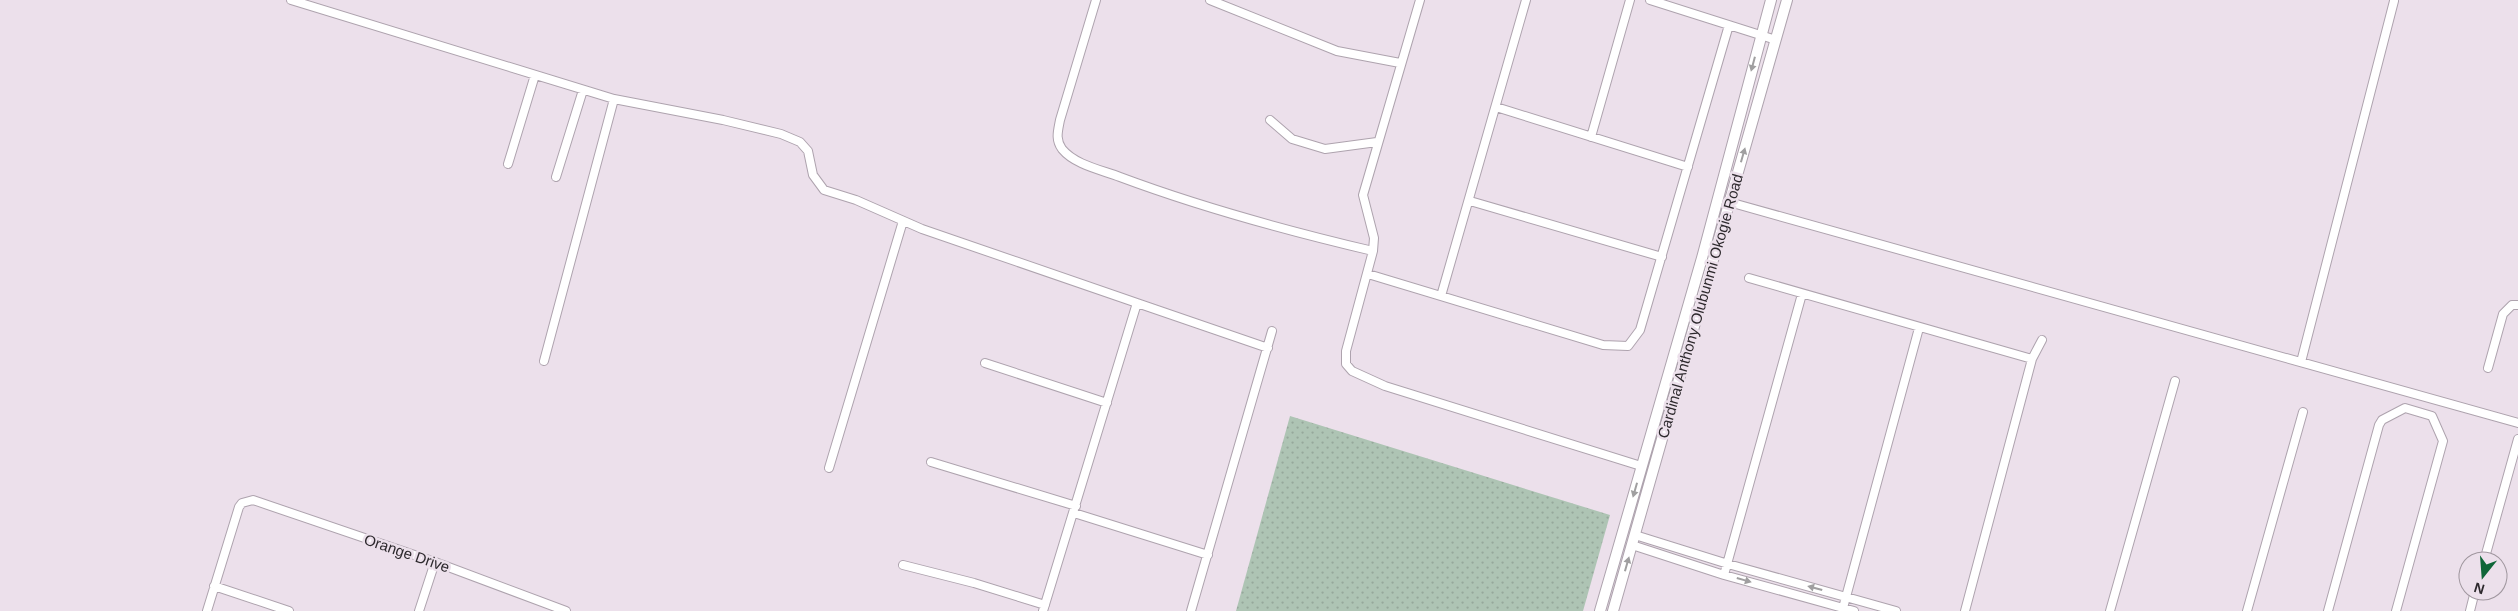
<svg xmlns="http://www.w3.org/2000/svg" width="2518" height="611" viewBox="0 0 2518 611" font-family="Helvetica,sans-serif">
<defs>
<pattern id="grass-dots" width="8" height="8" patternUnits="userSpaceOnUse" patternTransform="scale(1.25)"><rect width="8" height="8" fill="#aec4b4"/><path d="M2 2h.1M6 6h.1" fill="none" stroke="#96a89b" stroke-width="1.8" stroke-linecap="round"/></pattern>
</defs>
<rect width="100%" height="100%" fill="#ece0eb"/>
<path fill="url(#grass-dots)" d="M1290 416 1610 515 1583 611H1236Z"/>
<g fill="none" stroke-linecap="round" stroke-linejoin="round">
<defs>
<path id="minor" d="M291 0 614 99 723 120 781 134 800 142 808 151 813 175 824 190 856 200 922 229 1137 303 1043 611
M1096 0 1060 120C1058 131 1055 139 1062 149 1075 165 1102 170 1120 177 1203 208 1288 231 1373 251
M1210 0 1337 51 1400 63
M1420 0 1363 195 1374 238 1373 251 1346 351V364L1352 371 1385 386 1641 466
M1650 0 1776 40
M1496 107 1688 167
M1270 120 1292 139 1325 149 1377 142
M1591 137 1630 0
M508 164 535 75
M556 177 583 90
M1470 201 1662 257
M1729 202 2518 423
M1368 274 1603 345 1628 346 1640 330 1729 25
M1749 278 2032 359
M1441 296 1526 0
M1137 303 1268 348
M544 361 614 99
M2301 362 2394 1
M985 363 1107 403
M2488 368 2503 314 2512 305H2518
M931 462 1076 506
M829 468 903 221
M1074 513 1208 555
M1635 535 1728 564 1896 611
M1632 545 1724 575 1854 611
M2484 561 2518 439
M903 565 974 583 1045 605
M1724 575 1802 294
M214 586 289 611
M1843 608 1919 328
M207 611 239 507 242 503 253 500 435 562 566 611
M419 611 435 562
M1191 611 1272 331
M1965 611 2032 359 2042 340
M2110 611 2175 381
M2247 611 2303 412
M2328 611 2379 425 2382 420 2405 408 2432 416 2443 441 2396 611
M2470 611 2475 591"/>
<path id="tertiary" d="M1600 611 1702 258 1771 0
M1613 611 1787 0"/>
</defs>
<use href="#minor" stroke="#aea3ae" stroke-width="10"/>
<use href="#tertiary" stroke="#aea3ae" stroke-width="12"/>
<use href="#minor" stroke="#fff" stroke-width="8"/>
<use href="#tertiary" stroke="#fff" stroke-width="10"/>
</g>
<defs><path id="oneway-solid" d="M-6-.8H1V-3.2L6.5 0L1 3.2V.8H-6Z" transform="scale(1.25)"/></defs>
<g fill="#a09fa0">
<use href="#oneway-solid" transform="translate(1753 64) rotate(105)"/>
<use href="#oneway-solid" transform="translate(1743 155) rotate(-74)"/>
<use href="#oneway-solid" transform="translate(1635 490) rotate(106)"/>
<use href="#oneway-solid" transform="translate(1627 564) rotate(-74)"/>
<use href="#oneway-solid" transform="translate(1744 580) rotate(16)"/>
<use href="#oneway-solid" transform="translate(1815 588) rotate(-165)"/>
</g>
<g text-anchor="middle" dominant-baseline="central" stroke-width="5" stroke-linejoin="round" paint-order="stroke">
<g font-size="15" fill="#2d292d" stroke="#ece0eb">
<text transform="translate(1700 306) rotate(-74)">Cardinal Anthony Olubunmi Okogie Road</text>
<text transform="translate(407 553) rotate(19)">Orange Drive</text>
</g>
</g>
<g transform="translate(2483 576) rotate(197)"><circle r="24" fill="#ece0eb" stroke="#a0979f"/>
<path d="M0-4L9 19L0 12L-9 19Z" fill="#0f6638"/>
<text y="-8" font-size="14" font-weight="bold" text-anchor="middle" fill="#2d292d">N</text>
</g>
</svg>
